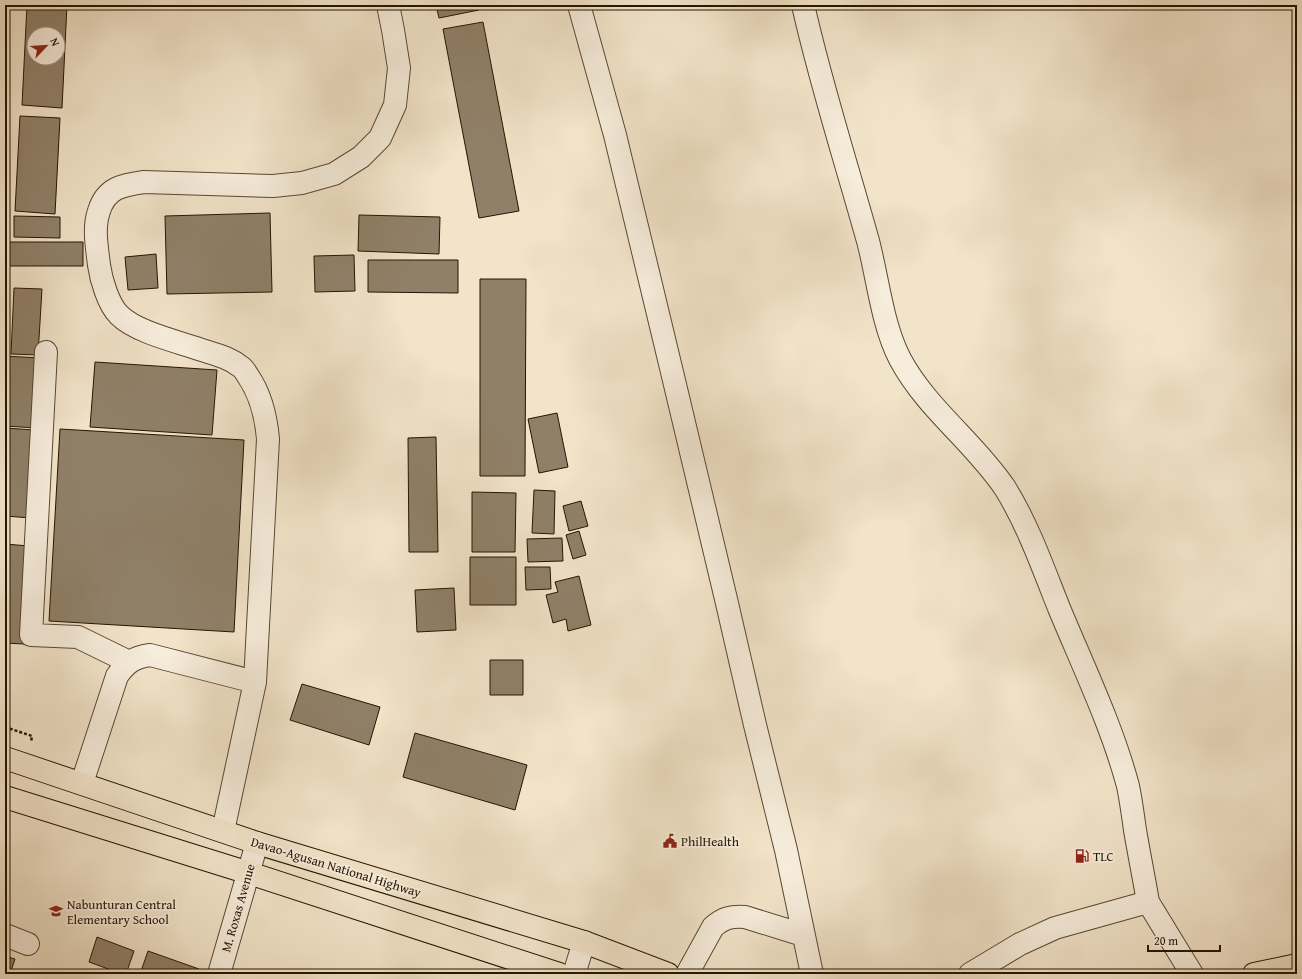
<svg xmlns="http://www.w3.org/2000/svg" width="1302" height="979" viewBox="0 0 1302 979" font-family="'Gentium Book Plus',serif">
<rect width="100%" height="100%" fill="#f2e4c9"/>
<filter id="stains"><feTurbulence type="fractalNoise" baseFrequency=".005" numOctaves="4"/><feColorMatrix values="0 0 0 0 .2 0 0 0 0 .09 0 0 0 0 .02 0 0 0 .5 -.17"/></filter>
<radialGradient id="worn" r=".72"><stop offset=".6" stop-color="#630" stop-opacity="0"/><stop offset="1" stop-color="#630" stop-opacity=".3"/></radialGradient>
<path fill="#908069" stroke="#251400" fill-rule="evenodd" d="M27 5H67L62 108 22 105ZM34 34H58V58H34Z
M436 5H478L479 10 439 18Z
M483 22 519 211 479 218 443 29Z
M20 116 60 118 55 214 15 211Z
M270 213 272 292 167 294 165 216Z
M359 215 440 217 439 254 358 251Z
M14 216 60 217V238L14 237Z
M5 242H83V266H5Z
M156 254 158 288 128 290 125 257Z
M354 255 355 291 315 292 314 256Z
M368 260H458V293L368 292Z
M480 279H526L525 476H480Z
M14 288 42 289 38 355 11 354Z
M5 356 40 358 37 428 5 426Z
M95 362 217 370 212 435 90 427Z
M557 413 568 467 539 473 528 419Z
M5 428 35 430 31 518 5 516Z
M60 429 244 440 234 632 49 621Z
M436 437 438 552H409L408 438Z
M534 490 555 491 554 534 532 533Z
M472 492 516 493 515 552H472Z
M581 501 588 526 569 531 563 506Z
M579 531 586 555 573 559 566 535Z
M562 538 563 561 528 562 527 539Z
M5 544 29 546 24 644 5 643Z
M470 557H516V605H470Z
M525 567H550L551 589 526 590Z
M579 576 591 625 568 631 566 619 553 623 546 595 558 592 555 582Z
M454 588 456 630 417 632 415 590Z
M490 660H523V695H490Z
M302 684 380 707 369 745 290 720Z
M415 733 527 765 515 810 403 777Z
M97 937 134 951 126 974H122L89 962Z
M148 951 199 969 197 974H140Z
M5 956 15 959 10 974H5Z"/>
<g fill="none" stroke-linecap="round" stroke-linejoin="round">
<defs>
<path id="minor" d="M579 5 615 135 672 372 726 599 755 725 786 850 812 974
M803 5C821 85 846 162 868 241 878 279 882 324 900 359 926 408 974 442 1005 488 1028 525 1043 568 1059 608 1083 666 1112 726 1128 786 1131 800 1133 816 1135 830 1139 854 1144 878 1148 902
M46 352 31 635 78 637 129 662
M82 783 117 676C126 663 134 657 150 655L255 682
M223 831 255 682 268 439C266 416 261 395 248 376 246 373 244 369 241 367 230 358 218 355 205 351 180 342 137 333 119 315 108 304 101 279 99 265 97 247 93 228 99 211 106 188 122 185 144 182L273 186 302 183 334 174 361 157 380 138 395 105 399 68 393 30 388 5
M5 935 28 944
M219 974 257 843
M574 974 584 942
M687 974 713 927C723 918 731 916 745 917L803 935
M970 974 1020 944 1055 928 1148 902 1192 974"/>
<path id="highway" d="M5 758 257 843 584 942 668 974
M5 797 249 873 559 974
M1254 974 1297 965"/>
</defs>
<use href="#minor" stroke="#584832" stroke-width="24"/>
<use href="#highway" stroke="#251400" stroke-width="24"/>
<path stroke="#251400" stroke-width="2.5" stroke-dasharray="3 2" stroke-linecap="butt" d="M5 727 32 736 31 742"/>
<use href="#minor" stroke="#f7eddc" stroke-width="22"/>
<use href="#highway" stroke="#f2e4c9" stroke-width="22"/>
</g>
<defs>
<symbol id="civic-bare" viewBox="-9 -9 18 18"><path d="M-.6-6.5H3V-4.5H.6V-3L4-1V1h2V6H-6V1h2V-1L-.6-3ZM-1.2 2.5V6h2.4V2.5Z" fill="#8f2418" stroke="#f7eddc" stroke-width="2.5" paint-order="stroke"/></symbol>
<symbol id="fuel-bare" viewBox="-9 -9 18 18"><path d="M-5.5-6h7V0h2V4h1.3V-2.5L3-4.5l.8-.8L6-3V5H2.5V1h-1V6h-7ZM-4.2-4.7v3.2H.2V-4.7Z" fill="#8f2418" stroke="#f7eddc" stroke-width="2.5" paint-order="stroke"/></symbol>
<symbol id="school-bare" viewBox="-9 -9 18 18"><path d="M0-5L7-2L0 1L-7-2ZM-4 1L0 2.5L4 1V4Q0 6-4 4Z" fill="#8f2418" stroke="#f7eddc" stroke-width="2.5" paint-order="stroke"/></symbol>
</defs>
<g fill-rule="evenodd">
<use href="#civic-bare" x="660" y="831" width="20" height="20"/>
<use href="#fuel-bare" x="1072" y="846" width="20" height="20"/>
<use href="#school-bare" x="46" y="901" width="20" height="20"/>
</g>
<g text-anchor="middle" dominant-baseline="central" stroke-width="4" stroke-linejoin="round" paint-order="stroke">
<g font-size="13" fill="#251400" stroke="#f7eddc" text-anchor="start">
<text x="681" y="841">PhilHealth</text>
<text x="1093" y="856">TLC</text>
<text x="67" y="904">Nabunturan Central<tspan x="67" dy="15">Elementary School</tspan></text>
</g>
<g font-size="13" fill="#251400" stroke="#f7eddc">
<text transform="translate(336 867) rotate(17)">Davao-Agusan National Highway</text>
<text transform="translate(238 908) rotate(-74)">M. Roxas Avenue</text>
</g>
</g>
<rect width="1302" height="979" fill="none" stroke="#f2e4c9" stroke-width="20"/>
<rect x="6" y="6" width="1290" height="967" fill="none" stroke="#251400" stroke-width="2"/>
<rect x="10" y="10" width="1282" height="959" fill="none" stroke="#251400"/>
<g transform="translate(46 46) rotate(65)"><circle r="19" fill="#f7eddc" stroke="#a39684"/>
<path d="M0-3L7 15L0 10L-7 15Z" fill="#8f2418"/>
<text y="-6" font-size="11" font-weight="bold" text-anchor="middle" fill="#251400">N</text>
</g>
<path d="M1148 945v6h72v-6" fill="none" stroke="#251400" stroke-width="2"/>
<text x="1154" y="945" font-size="12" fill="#251400" stroke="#f7eddc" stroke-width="3" paint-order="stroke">20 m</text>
<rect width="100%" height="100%" filter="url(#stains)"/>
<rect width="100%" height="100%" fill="url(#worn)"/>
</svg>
